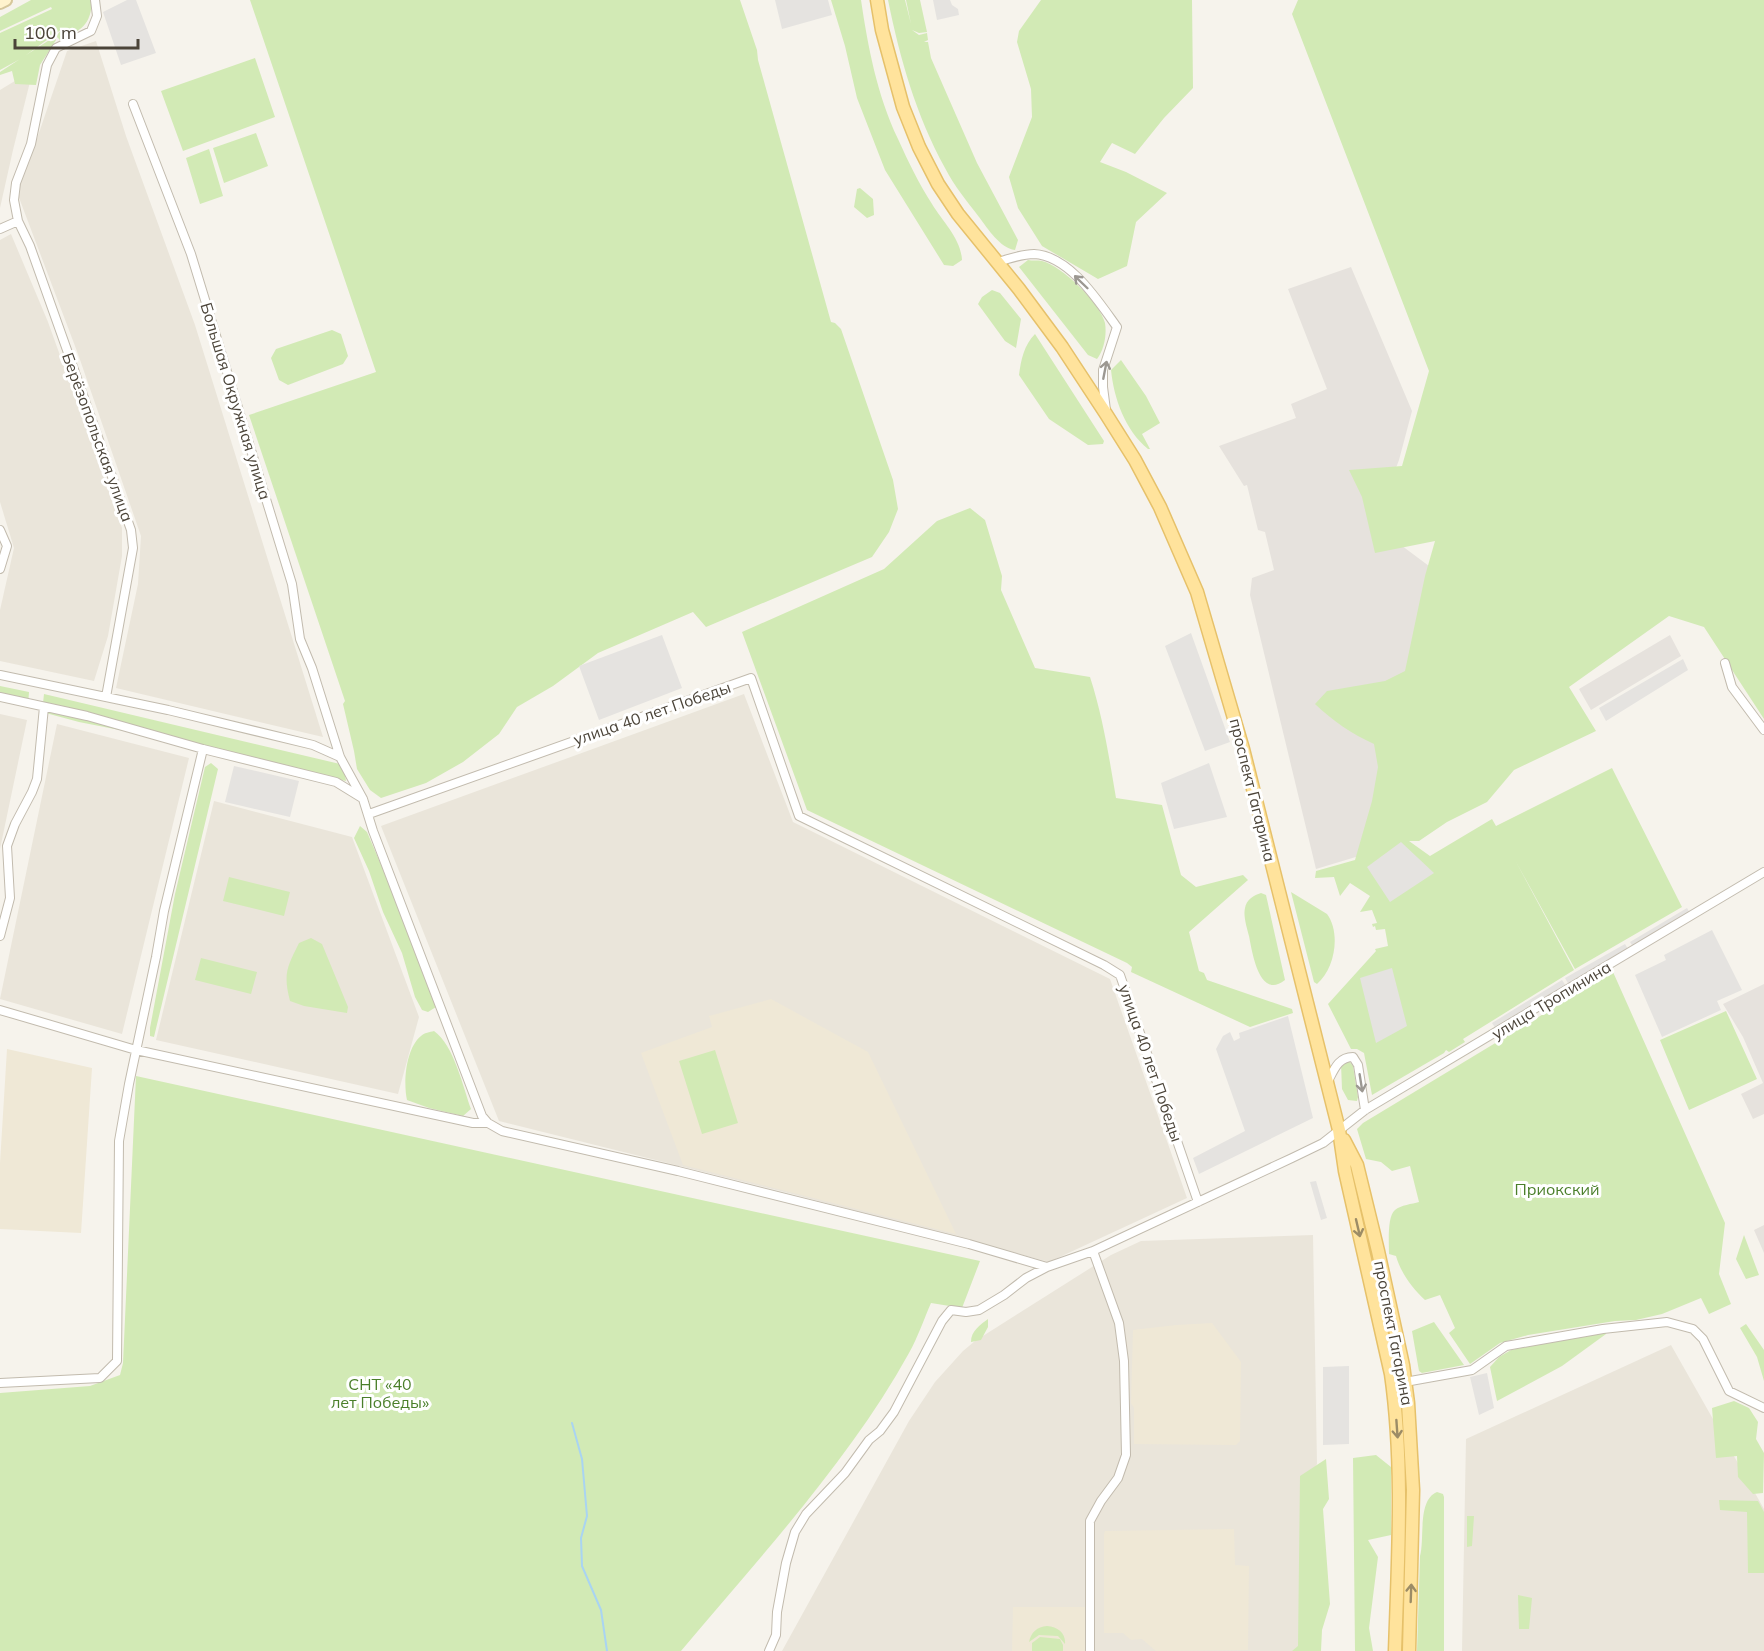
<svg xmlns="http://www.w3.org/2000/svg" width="1764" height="1651" viewBox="0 0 1764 1651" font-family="Mulish,sans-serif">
<rect width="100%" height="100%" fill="#f6f3ec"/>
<path fill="#eae5da" d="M96 41 126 136 195 325 323 737 116 688 138 584 141 536 78 354 18 195 20 182 29 162 67 51Z
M33 70 13 150 0 208V90Z
M11 234 48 322 122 528V556L108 636 94 681 0 661V610L14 548 0 502V240Z
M744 694 793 822 1110 979 1187 1198 1049 1262 792 1194 499 1121 381 826Z
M0 714 27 720 0 849Z
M57 724 189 758 122 1034 0 999Z
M214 801 352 837 419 1017 398 1094 156 1040Z
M1313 1235 1317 1464 1303 1486 1305 1651H782L909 1421 935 1382 963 1351 975 1341 1111 1255 1141 1241Z
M1671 1345 1764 1509V1651H1462L1466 1439Z"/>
<path fill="#e6e2dd" d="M1351 267 1412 411 1399 460 1374 525 1433 569 1359 856 1316 869 1250 595 1252 578 1274 570 1265 532 1258 530 1247 485 1244 486 1219 446 1296 418 1291 404 1327 389 1288 289Z
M1670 635 1681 656 1591 710 1579 689Z
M1764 984V1114L1753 1119 1741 1094 1763 1083 1743 1037 1723 1004Z
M1764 1225V1253L1754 1230Z"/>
<path fill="#efe8d6" d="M771 999 868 1052 956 1234 683 1165 641 1053 712 1027 709 1016Z
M7 1049 92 1068 81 1233 0 1229V1163Z
M1212 1323 1241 1362 1240 1441 1236 1445 1134 1444V1408L1131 1403 1133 1330 1176 1325Z
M1234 1529 1235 1565 1249 1566 1248 1650 1156 1651 1142 1639 1131 1640 1123 1633H1104V1534L1105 1531Z
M1013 1607H1085V1651H1012Z"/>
<path fill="#d2eab5" d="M31 0H92C91 26 81 30 60 40L56 36V40L40 65 36 85 15 84 12 71 0 75V72L57 35 62 29 22 58 0 70V33L52 9 51 7 0 31V17Z
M250 0H740L757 50 758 60 831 322 835 323 841 329 893 480 898 509 889 532 872 557 706 627 693 612 598 653 553 686 517 707 499 734 463 762 426 783 381 798 370 790 357 769 354 751 343 704 345 701 249 415 376 372Z
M831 0H861C868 47 877 95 898 139 908 161 919 184 932 204 943 222 961 239 962 260L953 266 944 265 885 170 857 98 845 46Z
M888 0H905L911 24 906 0H920L927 32 919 33 912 30 919 35 927 33 928 40 924 42H928L931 58 977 163 1018 240 1015 250C1000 248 988 229 979 217 967 201 954 186 945 168 916 115 900 59 888 0Z
M1041 0H1192L1193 88 1164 118 1135 154 1112 143 1100 162 1126 172 1167 193 1136 222 1127 266 1098 279 1042 246 1018 208 1009 177 1032 117 1031 89 1017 42 1019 31Z
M1298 0H1764V719L1704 627 1669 616 1569 687 1596 731 1514 770 1487 802 1447 822 1419 841H1409L1430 856 1492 819 1496 826 1612 768 1682 907 1575 969 1515 860 1574 970 1463 1039 1465 1042 1449 1052 1446 1050 1444 1053 1372 1095 1364 1053 1357 1049H1351L1328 1004 1376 951 1375 949 1388 946 1385 929 1376 930 1375 926 1373 927 1372 924 1377 923 1372 910 1360 912 1370 896 1350 883 1340 896 1334 877 1315 878 1316 871 1355 860 1372 801 1378 767 1374 744C1352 734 1333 721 1315 704L1327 691 1385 681 1405 671 1425 576 1435 541 1375 553 1362 497 1349 470 1402 466 1429 371 1292 14Z
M255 58 275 117 183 151 161 91Z
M256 133 268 166 224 183 213 148Z
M209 149 223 196 200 204 186 158Z
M860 188 873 199 874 215 867 218 854 207 857 189Z
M1028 260C1032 261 1038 260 1042 261 1062 266 1100 303 1105 323 1107 335 1104 350 1097 359L1088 355 1019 267Z
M992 290 1000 293 1021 319 1016 348 1005 341 978 304 982 297Z
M332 330 341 334 348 356 343 364 288 385 279 380 271 358 276 349Z
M1035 334 1104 441 1103 444 1088 445 1049 419 1019 375C1021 360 1024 345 1035 334Z
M1121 360 1146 396 1160 423 1142 434 1150 449H1148C1125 430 1114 399 1111 370Z
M970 508 985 520 1002 576 1001 590 1035 668 1090 677C1103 717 1109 757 1116 798L1162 805 1181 875 1196 887 1243 875 1248 880 1189 932 1199 971 1204 973 1207 980 1292 1009 1293 1013 1250 1027 1131 972 1132 967 1127 963 807 810 742 632 884 569 937 521Z
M0 686 29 692 28 706 0 701Z
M44 694 340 764 345 774 346 781 206 747 79 722 42 712Z
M211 763 218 769 154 1037 150 1036V1028L175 894 205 767Z
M360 826 367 832 382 867 436 1007 428 1012 422 1010 415 997 402 953 383 912 369 871 354 838Z
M229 877 290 892 284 916 223 901Z
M1291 892 1327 914C1341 933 1335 969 1317 984L1314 982Z
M1261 893 1266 895 1285 980C1259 1001 1252 951 1249 936 1247 928 1243 916 1245 908 1246 900 1254 895 1261 893Z
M311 938 322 944 348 1007 347 1013 304 1006 290 1001C283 974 287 967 299 943Z
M201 958 257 972 251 994 195 980Z
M1613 972 1725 1223 1719 1274 1731 1304 1709 1314 1701 1298 1662 1314 1636 1320 1615 1321 1528 1335 1500 1343 1470 1364 1449 1333 1455 1328 1440 1295 1425 1300C1412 1288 1401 1273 1396 1256L1389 1254C1389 1244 1387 1216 1395 1210 1401 1205 1412 1204 1419 1202L1410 1166 1392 1171 1381 1162 1366 1159 1357 1129 1363 1123Z
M1726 1011 1757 1079 1689 1110 1660 1040Z
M434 1031C454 1045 463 1087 471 1109L463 1116 429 1108 407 1100C403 1082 406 1048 421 1036 424 1033 430 1032 434 1031Z
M715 1050 738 1123 702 1134 679 1061Z
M1349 1061 1353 1066 1358 1097 1357 1101 1348 1100 1342 1089 1341 1064Z
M136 1076 980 1261 962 1308 931 1303C924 1319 918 1337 909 1353 850 1460 759 1558 681 1651H0V1393L90 1386 120 1375 123 1363Z
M1744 1235 1759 1275 1746 1279 1736 1259Z
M988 1319V1327L981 1340 971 1342C971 1331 980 1325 988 1319Z
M1434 1322 1464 1365 1422 1373 1419 1371 1412 1331Z
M1746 1324 1764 1350V1381L1757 1357 1740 1328Z
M1606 1331V1334L1562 1366 1497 1401 1490 1367 1499 1357 1511 1350Z
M1734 1401 1749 1408 1758 1422 1756 1439 1764 1453 1763 1493 1753 1494 1738 1477 1737 1456 1716 1458 1712 1408Z
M1376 1455 1391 1467V1535L1368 1540 1378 1557 1369 1628 1373 1651H1355L1353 1458Z
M1326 1459 1329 1499 1323 1509 1330 1604 1322 1630 1321 1651H1292L1298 1646 1300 1476Z
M1437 1492 1443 1494 1444 1497V1651H1417L1420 1556C1425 1539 1417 1500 1437 1492Z
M1719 1500 1758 1501 1764 1512V1573H1748L1747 1512 1720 1510Z
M1467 1516H1474L1472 1546 1467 1547Z
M1518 1595 1532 1598 1529 1629H1519Z
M1047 1626C1058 1627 1066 1633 1065 1644L1058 1636 1039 1635 1029 1642C1031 1632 1037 1627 1047 1626Z
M1040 1637 1060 1639 1063 1645V1651H1032V1643Z"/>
<path fill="#e5e3e0" d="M127 0H136L156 53 121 65 103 12Z
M775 0H828L832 15 782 29Z
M933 0H950L952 5 958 9 959 15 937 20Z
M1191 633 1230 742 1205 751 1165 646Z
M662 635 682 688 599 720 579 666Z
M1683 659 1688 670 1606 721 1599 708Z
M1209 763 1227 817 1174 829 1161 783Z
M234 766 299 781 290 817 225 802Z
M1401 842 1434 873 1390 902 1367 867Z
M1687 908 1690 913 1633 947 1630 942Z
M1712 930 1742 990 1717 1001 1721 1010 1662 1037 1635 975 1666 960 1664 955Z
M1625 944 1628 949 1569 985 1565 978Z
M1392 968 1407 1026 1376 1043 1360 978Z
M1562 980 1566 986 1496 1029 1492 1023Z
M1288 1016 1313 1118 1199 1174 1193 1158 1245 1131 1216 1049 1223 1036 1230 1032 1234 1041 1240 1038 1239 1033Z
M1316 1181 1327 1218 1321 1220 1310 1182Z
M1349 1366V1444L1323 1445V1367Z
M1487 1373 1494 1408 1479 1415 1470 1377Z"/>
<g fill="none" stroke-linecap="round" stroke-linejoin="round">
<path stroke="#a9d4f2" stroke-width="2" d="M572 1423 582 1459 587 1516 581 1538 582 1566 601 1610 607 1651"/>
<defs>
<path id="street" d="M95 0 97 16 91 31 56 48 47 65 31 144 16 183 14 200 18 221 30 246 131 530 133 548 106 697
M133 104 191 254 292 584 300 639 312 668 340 757 363 799 373 831 482 1116 488 1123
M0 229 18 221
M997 262C1009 259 1021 254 1034 254 1070 256 1098 301 1117 327L1103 370V387L1106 410
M0 530 7 546 0 569
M1725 663 1732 687 1764 730
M0 675 168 710 313 745 340 757
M0 697 87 716 203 749 336 782 362 798
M369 814 751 678 799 816 1104 965 1120 975 1198 1202
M0 936 10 898 7 846 15 824 32 792 37 779 44 707
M0 1010 136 1050 473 1123H488L502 1131 678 1171 969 1244 1047 1267 1093 1251 1292 1158 1323 1143 1365 1110 1764 872
M1327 1083C1334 1070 1338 1057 1353 1057L1358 1065 1365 1110
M1405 1382 1472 1370 1506 1346 1603 1329 1667 1322 1693 1329 1703 1339 1729 1391 1764 1408
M0 1383 100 1378 117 1361 119 1141 129 1084 156 957 164 911 203 749
M769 1651 776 1635 777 1612 786 1563 795 1532 806 1514 845 1473 869 1440 880 1431 894 1412 942 1321 951 1310 966 1312 979 1310 1004 1295 1026 1278 1047 1267
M1090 1651V1521L1101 1501 1118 1478 1126 1455 1124 1361 1119 1323 1093 1251"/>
<path id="secondary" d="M0 3 6 0"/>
<path id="primary" d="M877 0 882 30 903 107 919 147 938 184 958 214 1019 289 1062 347 1106 414 1135 460 1160 507 1197 592 1243 749 1339 1130 1345 1171 1391 1374C1404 1465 1398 1559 1395 1651
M1344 1140 1357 1165 1378 1251 1403 1365 1408 1403 1413 1490 1409 1651"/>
</defs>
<use href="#street" stroke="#c2bbae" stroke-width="10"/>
<use href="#secondary" stroke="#d6c79b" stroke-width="14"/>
<use href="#primary" stroke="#e6c16a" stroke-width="15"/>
<use href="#street" stroke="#fff" stroke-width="8"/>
<use href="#secondary" stroke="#fff3cd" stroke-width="10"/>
<use href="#primary" stroke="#ffe39c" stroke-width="12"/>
</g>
<defs><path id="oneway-shaft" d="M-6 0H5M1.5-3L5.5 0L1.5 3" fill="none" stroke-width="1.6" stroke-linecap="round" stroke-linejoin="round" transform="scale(1.5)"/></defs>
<g stroke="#9c9892">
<use href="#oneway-shaft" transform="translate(1081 282) rotate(-136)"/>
<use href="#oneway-shaft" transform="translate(1105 370) rotate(-79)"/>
<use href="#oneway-shaft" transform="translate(1361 1083) rotate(81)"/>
</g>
<g stroke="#9c8c66">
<use href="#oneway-shaft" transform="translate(1358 1228) rotate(77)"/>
<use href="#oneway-shaft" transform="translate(1397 1429) rotate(86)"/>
<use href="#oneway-shaft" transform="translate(1411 1593) rotate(-88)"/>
</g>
<g text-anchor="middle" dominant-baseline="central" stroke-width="6" stroke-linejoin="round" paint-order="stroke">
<g font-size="16" fill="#4b4439" stroke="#fff">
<text transform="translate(236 401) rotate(73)">Большая Окружная улица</text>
<text transform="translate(98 437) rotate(70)">Берёзопольская улица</text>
<text transform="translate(652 713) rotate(-19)">улица 40 лет Победы</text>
<text transform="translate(1253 790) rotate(76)">проспект Гагарина</text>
<text transform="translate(1551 1000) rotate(-31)">улица Тропинина</text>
<text transform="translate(1151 1063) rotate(71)">улица 40 лет Победы</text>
<text transform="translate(1394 1333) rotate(79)">проспект Гагарина</text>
</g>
<g font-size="16" fill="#4a7f2a" stroke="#fff">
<text x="1557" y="1189">Приокский</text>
<text x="380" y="1384">СНТ «40<tspan x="380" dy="18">лет Победы»</tspan></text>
</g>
</g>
<path d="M15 39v9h123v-9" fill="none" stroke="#4b4439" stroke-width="3"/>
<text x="24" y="39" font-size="18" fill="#4b4439" stroke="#ffffff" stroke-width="4.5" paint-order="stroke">100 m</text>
</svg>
